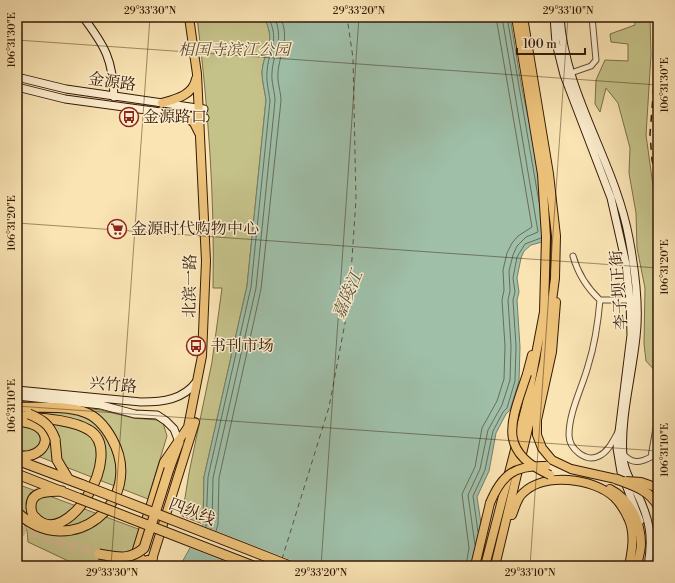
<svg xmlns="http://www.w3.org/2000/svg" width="675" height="583" viewBox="0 0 675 583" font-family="'Libre Bodoni','Noto Serif SC',serif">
<rect width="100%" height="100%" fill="#fae4b4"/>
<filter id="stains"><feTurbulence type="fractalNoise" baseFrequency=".005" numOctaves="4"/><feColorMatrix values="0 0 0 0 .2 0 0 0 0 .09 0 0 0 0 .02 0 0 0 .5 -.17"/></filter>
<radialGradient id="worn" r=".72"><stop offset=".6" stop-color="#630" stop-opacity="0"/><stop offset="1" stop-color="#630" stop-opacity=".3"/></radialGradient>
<path fill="#c5c289" stroke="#7d6e47" d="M197 17H264C277 42 264 49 262 72 262 81 265 92 266 100L247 286 204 477 203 524 182 516 189 473 212 362 222 288H213C215 200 208 105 197 17Z
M634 17H650L651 55 646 135 655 200 658 213V374L646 361 644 344 645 288 637 248 636 213 629 173 630 148 618 103 606 88 600 112 595 104 596 80 605 60 628 61V44L611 42 610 34 635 25Z
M17 401 101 410 133 418 157 420 163 423 167 436 148 499 17 448Z
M17 484 141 530 127 566H79L28 542C27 531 28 524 17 520Z"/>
<path fill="#9fbfa9" stroke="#757d67" d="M264 17H510L522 89 534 145 548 237 542 242 531 245 524 251 521 258 517 278 519 292 517 300 520 347 519 381 510 410 506 414 496 433 489 471 477 497 485 549 480 566H180L203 524 204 477 247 286 266 100C265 92 262 81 262 72 264 49 277 43 264 17Z"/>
<path fill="#fae4b4" d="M201 525 306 566H236L188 547Z"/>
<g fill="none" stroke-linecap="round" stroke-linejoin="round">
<path stroke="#6a6c57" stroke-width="1" d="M507 17 539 202
M206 527 208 477 251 287 270 101C269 92 266 81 267 72 268 50 281 41 268 17
M211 529 212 524 213 478 256 288 275 101C275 92 271 82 272 73 273 52 285 39 274 17
M216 531 218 524 219 478 261 289 281 101C281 92 277 82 278 73 279 54 291 38 280 17
M478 532 473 496 485 470 493 431 503 412 507 408 515 381 516 346 513 300 515 292 513 278 517 257 525 244 541 238
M475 545 468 495 480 469 488 430 502 405 510 380 511 346 508 300 510 291 509 271 513 255 517 246 526 237 538 232 502 17
M466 566 469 548 462 494 475 467 482 428 497 401 504 379 505 346 502 300 504 290 503 270 507 253 512 243 518 236 532 227 496 17"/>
<path stroke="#5a543e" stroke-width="1" stroke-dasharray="5 4" stroke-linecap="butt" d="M282 559 329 407 349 302 356 200 353 58 347 17"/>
<path stroke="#d3bc91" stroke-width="9" stroke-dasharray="9 4.5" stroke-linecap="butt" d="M17 529 99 554"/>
<defs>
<path id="street" d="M568 74 591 66 596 60 592 17
M573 256C578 274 586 287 600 300H630
M600 300C598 323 595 344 588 366 582 388 569 412 569 435 569 448 585 463 599 456 608 452 613 441 618 432
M623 454C632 464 640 463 651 457L656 428 658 426"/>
<path id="secondary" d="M83 17C105 46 113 60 114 97
M554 17 556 43 564 75 611 198 626 264 630 300 631 335 617 448 621 472 640 521
M560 17C565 95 615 162 629 238 635 270 640 305 636 337 632 376 620 418 623 457 624 470 631 482 637 493 650 520 653 537 648 566
M17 77 66 89 204 109
M17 87 65 99 205 118
M17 390 141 402C163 402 183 400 197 381
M17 396 101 405 135 414 157 415 166 421 174 429 179 442"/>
<path id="primary" d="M162 103C176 99 193 95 196 79
M184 115 194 123 199 133
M556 302 552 352 537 420V435L542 448 552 460 571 469 616 479
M527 374 532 355
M610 489C630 499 641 522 641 544 641 551 638 559 637 566
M512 515C515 508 517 498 523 493 544 472 593 478 614 497 620 503 626 513 629 520 635 535 632 551 629 566
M137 551 142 560 145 561 153 558
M132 566 164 462 188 427 202 356 206 261 197 74 189 17
M150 566 195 422
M475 566 490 503
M485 566 526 407 544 312 546 237 542 174 516 17
M495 566 544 362 555 278 556 236 549 174 523 17"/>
<path id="highway" d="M17 407C36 408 66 405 84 412 96 416 106 428 112 439 147 502 70 563 17 512
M17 416C38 418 71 419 89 430 127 452 66 553 35 517 32 515 31 510 31 506 31 490 50 492 62 491
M55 439 57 460 69 480
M17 456C48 460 58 427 24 422
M17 460 83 485
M169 469 179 442
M17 474 78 498
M110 557 117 560 126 566
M629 566V565
M655 566 658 553"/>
</defs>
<use href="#street" stroke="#664c31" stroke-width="7"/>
<use href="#secondary" stroke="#351a05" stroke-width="9"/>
<use href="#primary" stroke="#351a05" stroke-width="10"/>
<use href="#highway" stroke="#351a05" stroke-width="11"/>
<use href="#street" stroke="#fcedce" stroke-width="5"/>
<use href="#secondary" stroke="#fcedce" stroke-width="7"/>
<use href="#primary" stroke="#edc27a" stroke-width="8"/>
<use href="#highway" stroke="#edc27a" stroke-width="9"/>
<path stroke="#351a05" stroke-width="1.5" stroke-dasharray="7 7" stroke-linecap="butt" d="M654 17V84L650 134 652 160 658 187"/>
<defs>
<path id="primary-bridge" d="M527 374C512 420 495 451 550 475
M626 481 641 482 658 488
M490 503C502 474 515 465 546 466"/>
<path id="highway-bridge" d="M29 414C43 420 50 425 55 439
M616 479C632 485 650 490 658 506
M83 485 290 566
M78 498 253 566
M99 554C117 557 129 561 144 548L169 469"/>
</defs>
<use href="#primary-bridge" stroke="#351a05" stroke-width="10" stroke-linecap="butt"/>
<use href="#highway-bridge" stroke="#351a05" stroke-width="11" stroke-linecap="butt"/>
<use href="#primary-bridge" stroke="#edc27a" stroke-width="8"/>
<use href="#highway-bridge" stroke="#edc27a" stroke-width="9"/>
</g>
<path fill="none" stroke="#351a05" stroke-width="1" stroke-opacity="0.45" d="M17 40 658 85M17 223 658 268M17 406 658 451M111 566 150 17M321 566 359 17M530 566 568 17"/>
<defs>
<symbol id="bus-ring" viewBox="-11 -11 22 22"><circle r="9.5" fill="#fcedce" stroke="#8f2418" stroke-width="1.5"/><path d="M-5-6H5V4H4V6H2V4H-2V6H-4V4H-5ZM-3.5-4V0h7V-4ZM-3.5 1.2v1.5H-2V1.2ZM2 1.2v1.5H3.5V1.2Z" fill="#8f2418"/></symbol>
<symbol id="supermarket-ring" viewBox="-11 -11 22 22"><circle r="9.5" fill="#fcedce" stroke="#8f2418" stroke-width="1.5"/><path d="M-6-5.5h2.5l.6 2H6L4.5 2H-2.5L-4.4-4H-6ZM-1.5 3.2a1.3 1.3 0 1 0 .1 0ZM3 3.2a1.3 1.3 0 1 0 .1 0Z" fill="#8f2418"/></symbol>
</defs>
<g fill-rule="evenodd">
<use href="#bus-ring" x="118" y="106" width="22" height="22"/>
<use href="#supermarket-ring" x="106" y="218" width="22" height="22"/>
<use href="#bus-ring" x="185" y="335" width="22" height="22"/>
</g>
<g text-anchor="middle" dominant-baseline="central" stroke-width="3" stroke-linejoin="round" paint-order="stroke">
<g font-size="16" font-style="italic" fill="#604c2d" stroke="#fcedce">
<text x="234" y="50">相国寺滨江公园</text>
</g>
<g font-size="16" fill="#351a05" stroke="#fcedce">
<text transform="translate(112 82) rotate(8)">金源路</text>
<text transform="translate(190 286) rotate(-89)">北滨一路</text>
<text transform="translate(619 290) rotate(-94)">李子坝正街</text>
<text transform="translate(113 385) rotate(5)">兴竹路</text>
<text transform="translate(192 512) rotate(21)">四纵线</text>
</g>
<g font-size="16" fill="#351a05" stroke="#fcedce" text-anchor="start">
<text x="143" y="117">金源路口</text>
<text x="131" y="229">金源时代购物中心</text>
<text x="210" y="346">书刊市场</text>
</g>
<g font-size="17" font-style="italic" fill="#5a543e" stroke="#fcedce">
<text transform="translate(348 295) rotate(-67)">嘉陵江</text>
</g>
</g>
<rect width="675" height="583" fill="none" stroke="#fae4b4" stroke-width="44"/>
<path d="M517 48v6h68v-6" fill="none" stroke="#351a05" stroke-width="2"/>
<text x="523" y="48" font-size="12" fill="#351a05" stroke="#fcedce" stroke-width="3" paint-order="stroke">100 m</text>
<rect x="22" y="22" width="631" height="539" fill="none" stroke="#351a05" stroke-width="1.5"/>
<g font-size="10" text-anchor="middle" fill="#351a05">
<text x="150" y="14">29°33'30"N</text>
<text x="359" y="14">29°33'20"N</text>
<text x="568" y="14">29°33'10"N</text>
<text transform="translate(11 40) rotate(-90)" y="4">106°31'30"E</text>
<text transform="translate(664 85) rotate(-90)" y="4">106°31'30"E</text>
<text transform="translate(11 223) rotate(-90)" y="4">106°31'20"E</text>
<text transform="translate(664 267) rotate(-90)" y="4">106°31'20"E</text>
<text transform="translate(11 406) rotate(-90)" y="4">106°31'10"E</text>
<text transform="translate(664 450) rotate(-90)" y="4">106°31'10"E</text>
<text x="112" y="576">29°33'30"N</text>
<text x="321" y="576">29°33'20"N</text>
<text x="530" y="576">29°33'10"N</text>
</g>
<rect width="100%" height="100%" filter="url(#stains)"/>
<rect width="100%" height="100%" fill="url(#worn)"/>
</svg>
